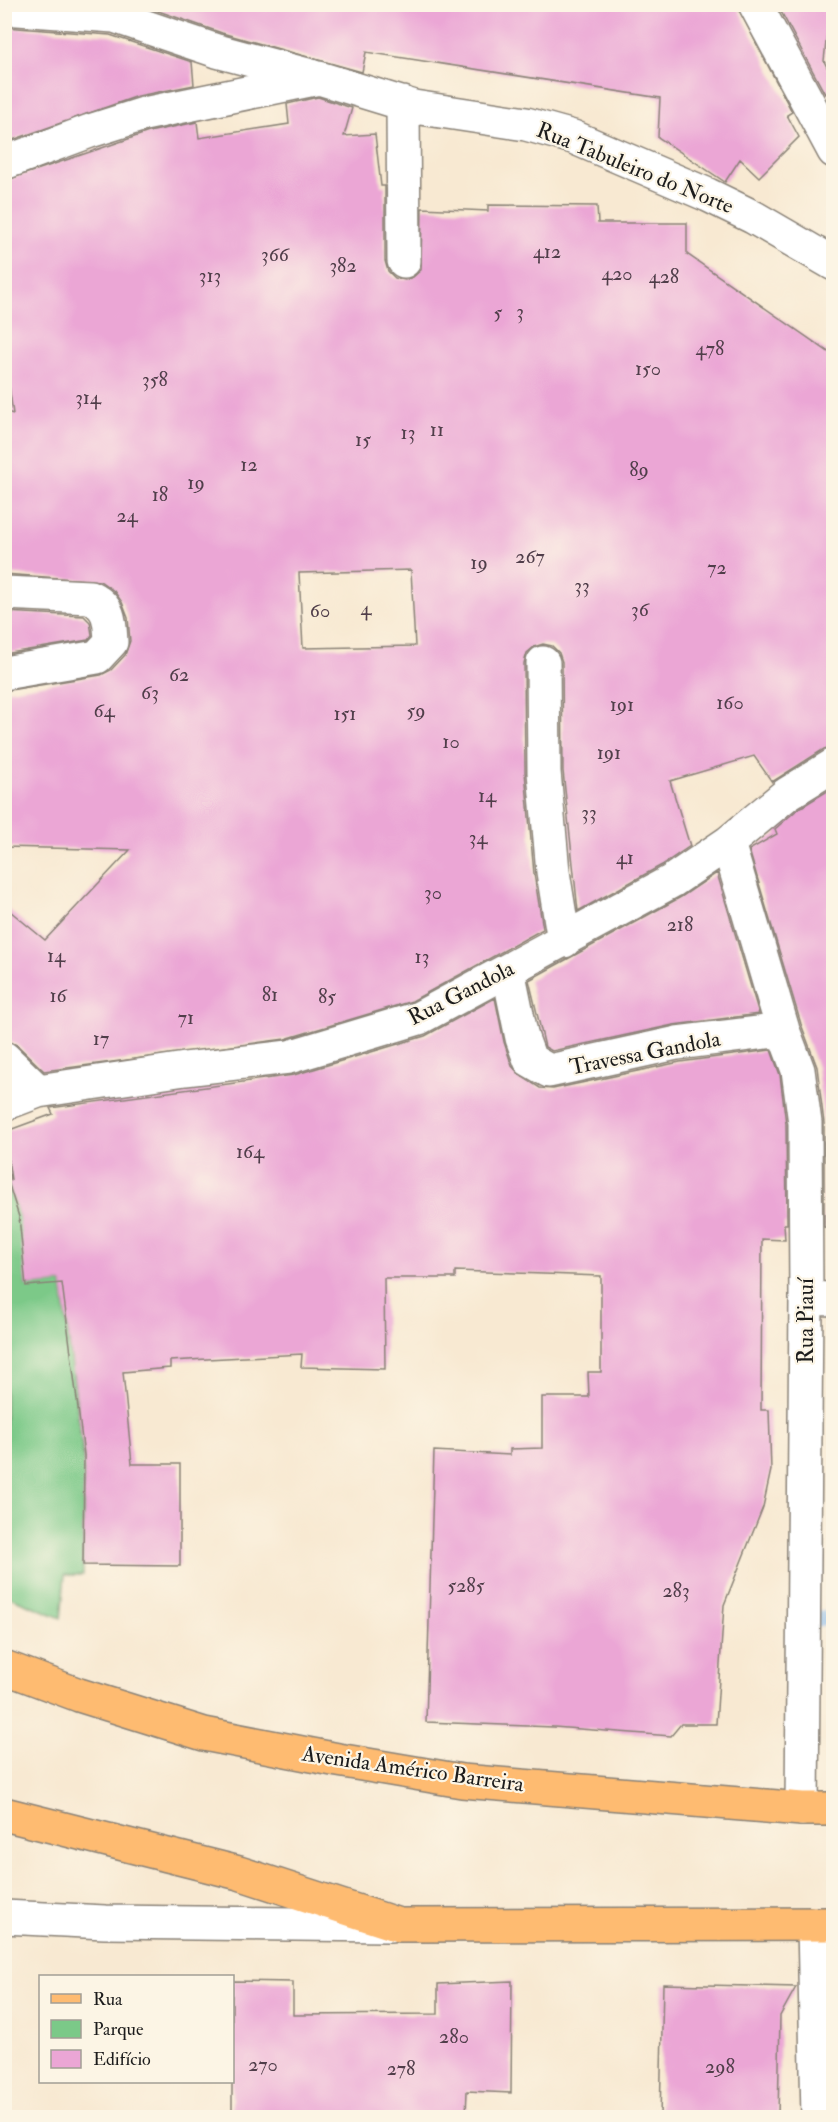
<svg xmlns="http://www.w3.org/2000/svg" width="838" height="2122" viewBox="0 0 838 2122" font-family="'IM FELL Double Pica',serif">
<rect width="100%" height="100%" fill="#fcf5e5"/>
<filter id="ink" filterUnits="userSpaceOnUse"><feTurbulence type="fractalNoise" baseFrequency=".0167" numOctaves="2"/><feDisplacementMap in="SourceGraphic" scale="12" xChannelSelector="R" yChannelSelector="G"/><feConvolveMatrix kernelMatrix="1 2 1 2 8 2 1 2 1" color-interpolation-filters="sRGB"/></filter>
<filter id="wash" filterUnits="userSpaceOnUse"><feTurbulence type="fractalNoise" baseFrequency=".008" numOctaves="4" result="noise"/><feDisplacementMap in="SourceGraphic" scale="24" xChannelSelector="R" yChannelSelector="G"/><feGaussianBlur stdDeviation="1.35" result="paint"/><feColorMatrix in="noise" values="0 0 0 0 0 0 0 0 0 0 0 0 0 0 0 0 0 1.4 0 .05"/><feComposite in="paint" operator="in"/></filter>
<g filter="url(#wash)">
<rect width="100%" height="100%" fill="#f8e9d2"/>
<path fill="#7bc988" stroke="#4c7252" stroke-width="1.5" d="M5 1148 11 1180 8 1183 23 1228 26 1286 62 1283 84 1464 83 1575H65L61 1618 5 1595Z"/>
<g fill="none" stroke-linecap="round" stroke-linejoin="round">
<path stroke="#7bb3eb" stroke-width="15" d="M817 1619 834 1618"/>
</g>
<g id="blocks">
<path fill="#eba6d5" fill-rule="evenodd" d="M138 4H736L792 112 787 115 799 137 759 177 740 159 725 182 658 137 660 98 366 52 362 72 222 33Z
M777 4H830L824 61 834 81V90L825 94Z
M4 27 110 35 192 62 194 85 138 96 4 143Z
M318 97 352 108 344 136 375 134 381 186H385V261L388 271 395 278 405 280 413 277 421 270 422 208 488 211V205L597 206 598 223H687V254L834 356V746L824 749 772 782 754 756 670 781 690 846 662 865 578 911 563 771 562 662 559 653 552 646 543 644 534 647 527 653 524 663 525 772 534 874 543 929 412 1001 285 1039 44 1071 17 1045 4 1040V906L45 940 130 850 4 847V691L101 675 111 670 125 655 130 641 128 618 122 602 114 591 100 581 4 574V411L13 414 4 349V181L149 132 197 122 199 138 289 124 287 104ZM411 570 415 646 303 648 299 573Z
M4 612 84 616 90 622 92 635 88 640 4 654Z
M834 787V1228L824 1227V1123L817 1067 801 1024 749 850 777 834 775 829 798 809Z
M717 873 759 1014 673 1025 552 1051 545 1047 529 980 681 897Z
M495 998 504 1042 512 1066 521 1076 540 1088 553 1089 680 1062 771 1050 780 1075 786 1124 787 1224H784L785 1240 762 1239 761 1410H769L771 1470 763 1507 724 1605 716 1724H681L671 1736 554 1727 426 1722 434 1451 510 1455V1449L542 1448V1397H589L588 1372H601V1276L455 1271V1278H384L385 1369 301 1367 302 1354 170 1361V1368L123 1372 132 1464H180V1566L83 1565 84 1455 62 1283 26 1286 19 1217 8 1182 11 1180 4 1132 53 1114 50 1108 294 1075 425 1036Z
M232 1981 293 1982V2015L438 2014V1984L512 1981 511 2093 467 2091 466 2115 232 2118Z
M663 1984 796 1987 780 2016 778 2118H660Z"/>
</g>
</g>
<g filter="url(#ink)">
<use href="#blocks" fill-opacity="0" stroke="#8a8277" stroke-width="1.5"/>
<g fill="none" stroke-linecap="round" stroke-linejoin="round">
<defs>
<path id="street" d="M755 4 834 151
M4 8 114 16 217 51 311 76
M403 103 404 261
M4 163 90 131 144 114 319 78 414 107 526 124 573 137 708 195 753 217 834 264
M4 593 90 597C110 607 110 621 111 642L97 657 4 673
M543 663 544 772 553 872 564 941
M728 843 783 1030 798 1070 805 1123 806 1298 802 1809
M508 970 522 1038 530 1060 549 1071 677 1043 783 1030
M4 1058 38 1091
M4 1104 38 1091 185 1069 289 1057 419 1018 672 881 728 843 787 794 834 765
M806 1298 834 1299
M4 1917 105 1922 390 1925
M814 1924 818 2118"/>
<path id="primary" d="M4 1667 79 1695 204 1734 338 1760 462 1781 802 1809H834
M4 1814 239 1873 399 1925 834 1924"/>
</defs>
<use href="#street" stroke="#8a8277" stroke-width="36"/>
<use href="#primary" stroke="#8a8277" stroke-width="36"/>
<use href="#street" stroke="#fff" stroke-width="33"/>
<use href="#primary" stroke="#febb71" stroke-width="33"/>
</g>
</g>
<g text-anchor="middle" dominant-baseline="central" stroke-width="4.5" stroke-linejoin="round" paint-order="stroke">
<g font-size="20" fill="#503e4a">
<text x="547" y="251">412</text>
<text x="275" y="254">366</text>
<text x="343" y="265">382</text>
<text x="617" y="273">420</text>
<text x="210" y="275">313</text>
<text x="664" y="276">428</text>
<text x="520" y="311">3</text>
<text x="498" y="312">5</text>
<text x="710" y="348">478</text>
<text x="648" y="368">150</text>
<text x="155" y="379">358</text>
<text x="88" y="397">314</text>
<text x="437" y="429">11</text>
<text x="408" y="432">13</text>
<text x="363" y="439">15</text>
<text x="249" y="464">12</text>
<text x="639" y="469">89</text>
<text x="196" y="482">19</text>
<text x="160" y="494">18</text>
<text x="127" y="515">24</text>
<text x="530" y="556">267</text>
<text x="479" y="562">19</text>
<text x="717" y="567">72</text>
<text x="582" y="585">33</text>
<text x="366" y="608">4</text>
<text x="640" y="609">36</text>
<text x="320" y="610">60</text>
<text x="179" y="674">62</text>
<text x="150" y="692">63</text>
<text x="730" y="702">160</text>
<text x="622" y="704">191</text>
<text x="104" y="710">64</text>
<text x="416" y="710">59</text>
<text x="345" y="713">151</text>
<text x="451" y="741">10</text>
<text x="609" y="752">191</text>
<text x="487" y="795">14</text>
<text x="589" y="812">33</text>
<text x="478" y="837">34</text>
<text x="625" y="857">41</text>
<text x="433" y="892">30</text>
<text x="680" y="924">218</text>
<text x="56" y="955">14</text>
<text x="422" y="956">13</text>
<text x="270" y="994">81</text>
<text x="58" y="995">16</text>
<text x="327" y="996">85</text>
<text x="186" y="1017">71</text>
<text x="101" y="1038">17</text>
<text x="250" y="1151">164</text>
<text x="466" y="1585">5285</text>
<text x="676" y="1590">283</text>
<text x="454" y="2036">280</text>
<text x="263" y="2064">270</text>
<text x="720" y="2066">298</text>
<text x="401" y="2068">278</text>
</g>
<g font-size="22" fill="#1c1c1c" stroke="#fcf5e5">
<text transform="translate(635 168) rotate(22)">Rua Tabuleiro do Norte</text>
<text transform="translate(461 993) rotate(-27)">Rua Gandola</text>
<text transform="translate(645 1053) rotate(-11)">Travessa Gandola</text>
<text transform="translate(806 1321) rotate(-90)">Rua Piauí</text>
<text transform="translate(413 1769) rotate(8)">Avenida Américo Barreira</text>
</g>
</g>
<rect width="838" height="2122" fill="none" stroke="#fcf5e5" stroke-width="24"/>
<rect x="39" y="1975" width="195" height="108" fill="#fcf5e5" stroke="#a29e95" stroke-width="1.5"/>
<rect x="51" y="1994" width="30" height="9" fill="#febb71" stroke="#a29e95" stroke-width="1.5"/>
<text x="93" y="2005" font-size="18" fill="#1c1c1c">Rua</text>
<rect x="51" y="2020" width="30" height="18" fill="#7bc988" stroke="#a29e95" stroke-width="1.5"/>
<text x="93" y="2035" font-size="18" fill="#1c1c1c">Parque</text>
<rect x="51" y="2050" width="30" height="18" fill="#eba6d5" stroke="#a29e95" stroke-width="1.5"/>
<text x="93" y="2065" font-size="18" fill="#1c1c1c">Edifício</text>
</svg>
